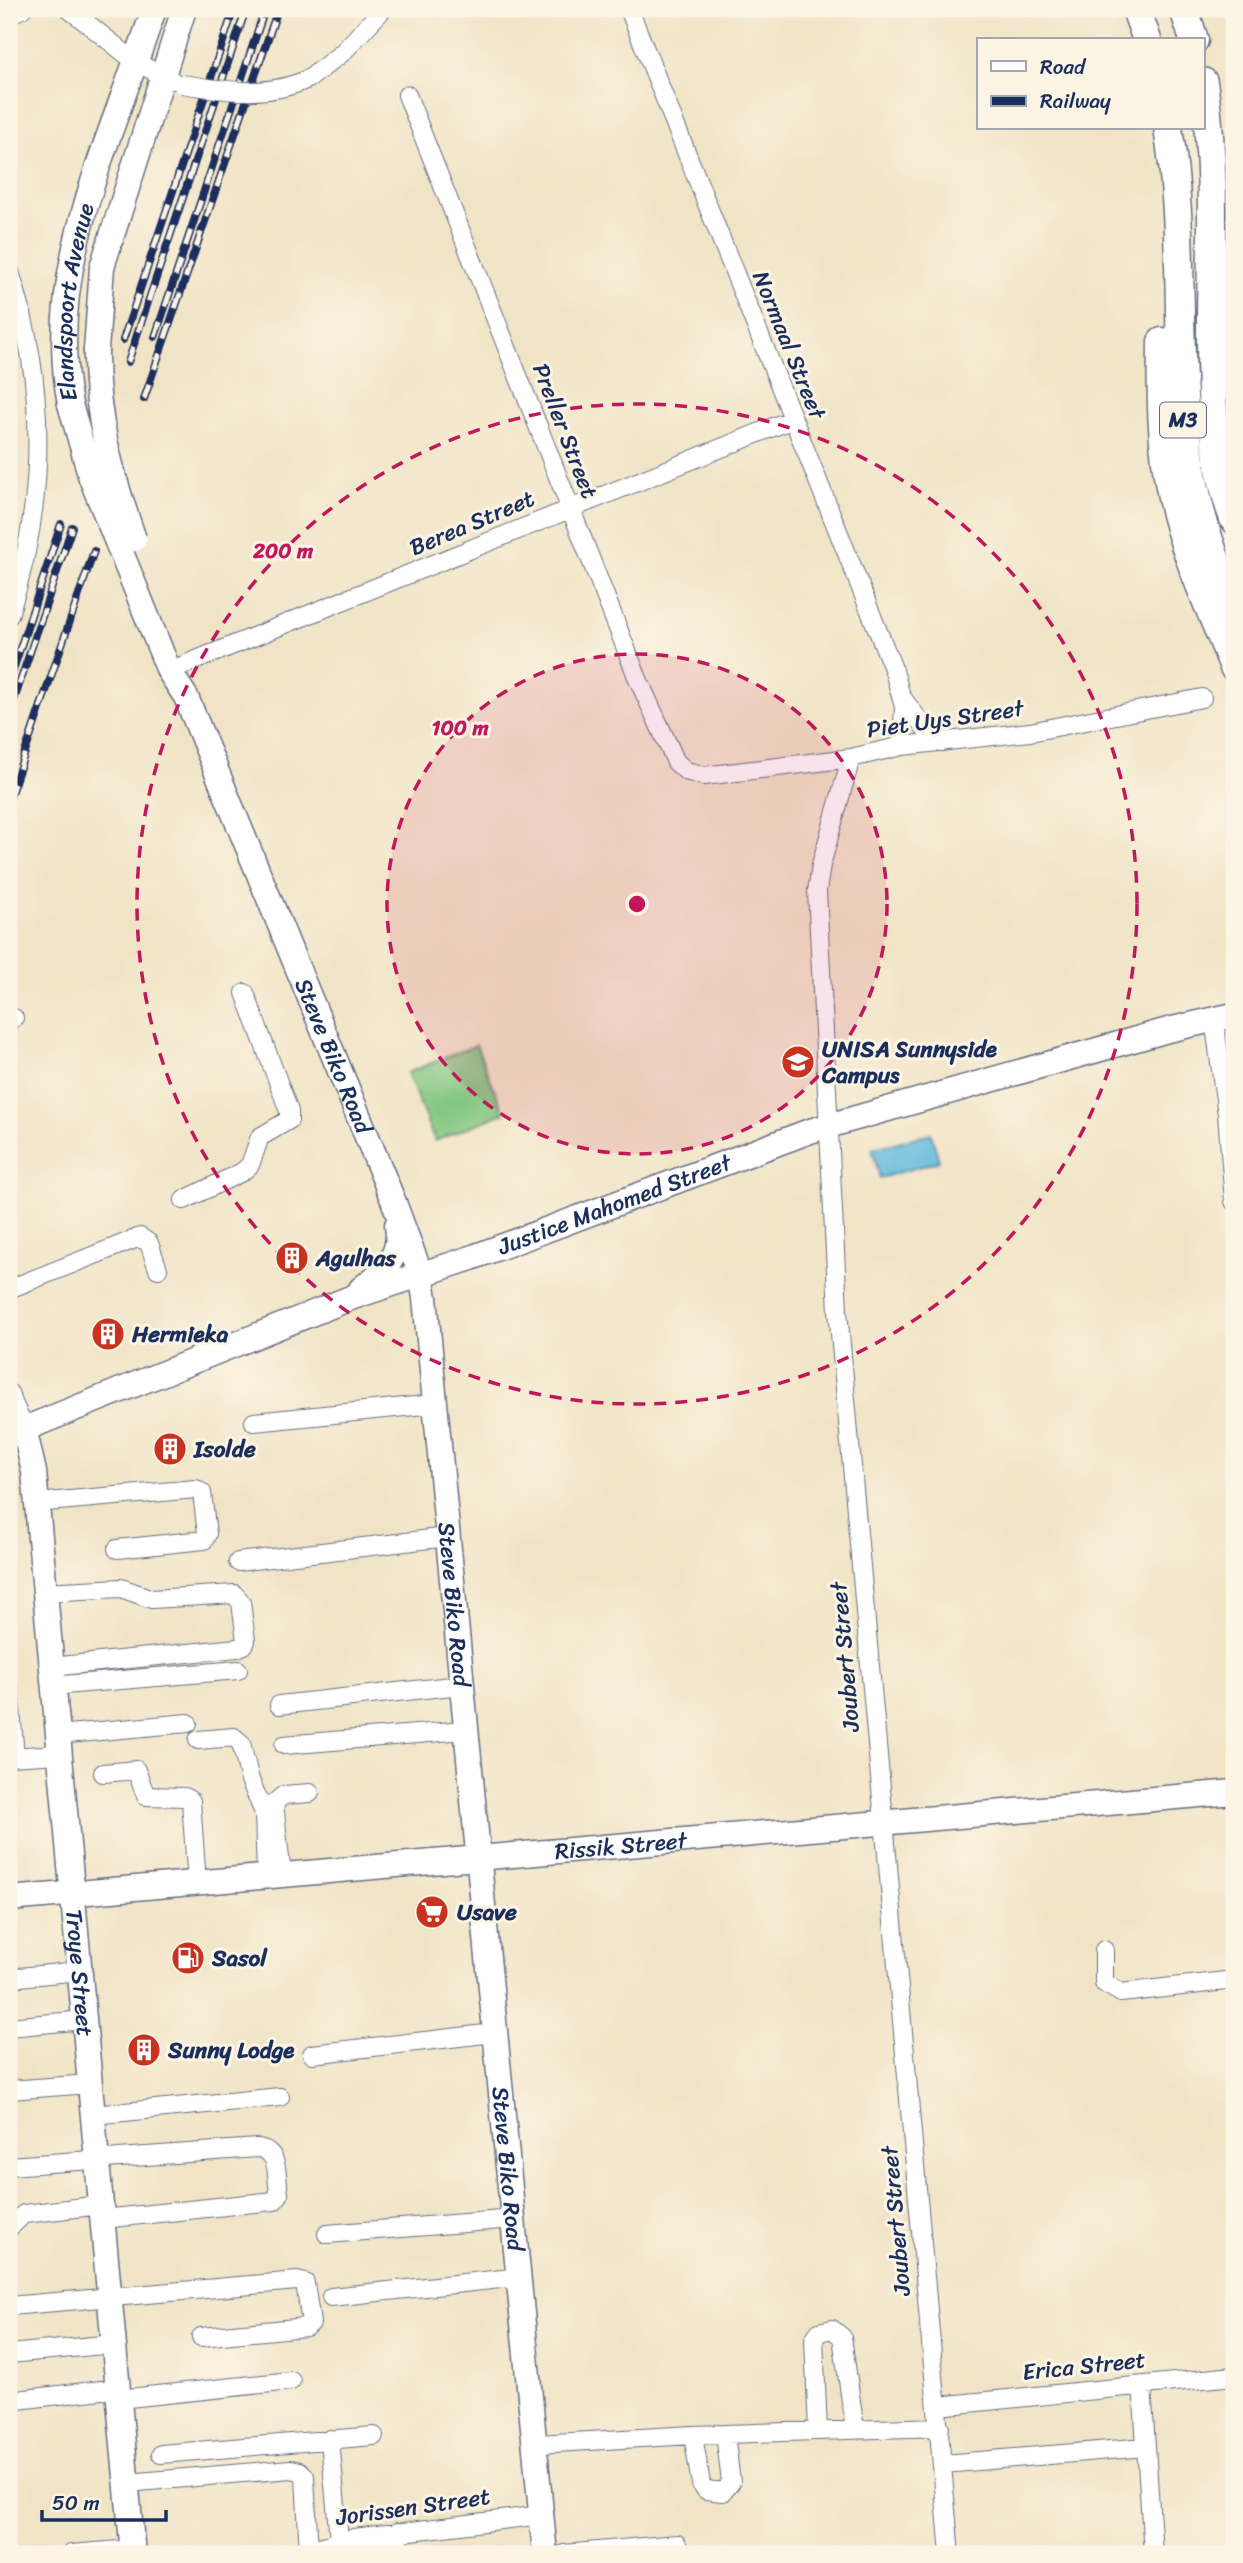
<svg xmlns="http://www.w3.org/2000/svg" width="1243" height="2563" viewBox="0 0 1243 2563" font-family="Sriracha,sans-serif">
<rect width="100%" height="100%" fill="#fcf5e5"/>
<filter id="ink" filterUnits="userSpaceOnUse"><feTurbulence type="fractalNoise" baseFrequency=".0143" numOctaves="2"/><feDisplacementMap in="SourceGraphic" scale="14" xChannelSelector="R" yChannelSelector="G"/><feConvolveMatrix kernelMatrix="1 2 1 2 8 2 1 2 1" color-interpolation-filters="sRGB"/></filter>
<filter id="wash" filterUnits="userSpaceOnUse"><feTurbulence type="fractalNoise" baseFrequency=".00686" numOctaves="4" result="noise"/><feDisplacementMap in="SourceGraphic" scale="28" xChannelSelector="R" yChannelSelector="G"/><feGaussianBlur stdDeviation="1.57" result="paint"/><feColorMatrix in="noise" values="0 0 0 0 0 0 0 0 0 0 0 0 0 0 0 0 0 1.4 0 .05"/><feComposite in="paint" operator="in"/></filter>
<g filter="url(#wash)">
<rect width="100%" height="100%" fill="#f1e4c6"/>
<path fill="#82c680" stroke="#4e7a6f" stroke-width="2" d="M476 1045 504 1113 435 1141 407 1073Z"/>
<path fill="#5fbadd" stroke="#3d749e" stroke-width="2" d="M931 1133 939 1161 880 1178 872 1149Z"/>
</g>
<g filter="url(#ink)">
<g fill="none" stroke-linecap="round" stroke-linejoin="round">
<defs>
<path id="minor" d="M69 9 137 63 172 80
M629 9 894 671 904 707 902 746
M9 14 22 9
M310 78 343 52 383 9
M407 95 638 679 676 762 686 771 704 776 851 758 902 746 1030 732 1202 698
M9 269C47 383 47 501 9 615
M169 671 793 419
M903 699 925 728 943 742
M851 758 821 865 817 891 838 1311 950 2554
M1214 1019 1227 1114 1234 1201
M9 1020 14 1018
M184 1200 242 1172 250 1165 260 1137 289 1120V1111L245 993
M9 1289 140 1237 149 1243 158 1269
M9 1393 24 1428
M254 1422 435 1404
M36 1503 196 1489 202 1493 207 1534 204 1540 117 1549
M238 1562 447 1537
M44 1592 121 1588 152 1599 234 1594 241 1602 246 1641 244 1645 237 1648 51 1667
M52 1686 238 1670
M9 1688 15 1756
M279 1705 461 1685
M57 1735 188 1723
M198 1740 234 1737 241 1743 250 1780 264 1813 266 1877
M284 1745 465 1730
M9 1757 59 1754
M103 1773 136 1770 146 1796 185 1797 191 1801 197 1883
M282 1876 274 1803 284 1795 310 1793
M1104 1950V1983L1121 1993 1234 1980
M9 1978 79 1971
M9 2027 84 2020
M312 2054 494 2033
M9 2090 90 2084
M93 2115 280 2097
M9 2166 257 2148C280 2150 276 2175 279 2195L274 2201 103 2219
M9 2228 24 2214 101 2205
M327 2234 514 2219
M331 2297 520 2277
M9 2306 297 2281 305 2283 311 2323 306 2327 201 2337
M9 2354 114 2344
M1142 2385 1153 2554
M119 2399 291 2381
M9 2401 118 2388
M938 2406 1234 2376
M818 2431 814 2339 819 2332 832 2329 842 2337 855 2430
M693 2435 701 2484 706 2490 723 2492 731 2482 725 2434
M330 2439 339 2541
M537 2444 693 2435 940 2427
M161 2454 374 2436
M943 2464 1146 2447
M127 2483 291 2469 300 2471 305 2476 309 2554
M397 2532 398 2554
M71 2554 133 2549
M291 2554 354 2538 542 2515
M564 2554 677 2544"/>
<g id="secondary">
<path d="M96 350 102 267 184 9"/>
<path id="s1" d="M70 404C43 269 113 135 154 9"/>
<path id="s2" d="M117 542 169 671 186 697 393 1200 421 1275 425 1298 545 2554"/>
<path d="M361 1289C384 1271 402 1257 397 1225"/>
<path id="s3" d="M24 1428 34 1472 133 2554"/>
<path id="s4" d="M9 1435 353 1297 471 1258 810 1131 1168 1030 1234 1015"/>
<path id="s5" d="M9 1899 1234 1792"/>
</g>
<path id="primary" d="M1136 9 1147 40
M1184 9 1194 40
M1203 82C1215 160 1212 239 1211 317 1211 385 1210 454 1234 519
M1168 128C1195 290 1155 447 1234 601
M1162 342C1161 394 1161 446 1172 497 1184 555 1212 612 1234 667"/>
</defs>
<use href="#minor" stroke="#666e82" stroke-width="20"/>
<use href="#secondary" stroke="#666e82" stroke-width="27"/>
<use href="#primary" stroke="#666e82" stroke-width="31"/>
<use href="#minor" stroke="#fff" stroke-width="18"/>
<use href="#secondary" stroke="#fff" stroke-width="24"/>
<use href="#primary" stroke="#fff" stroke-width="28"/>
<defs>
<path id="rail" d="M155 337 265 9
M123 340 234 9
M128 362 246 9
M144 399 278 9
M9 682 61 524
M9 715 72 527
M9 799 94 551"/>
</defs>
<use href="#rail" stroke="#1b2f5e" stroke-width="8"/>
<use href="#rail" stroke="#fcf5e5" stroke-width="5" stroke-dasharray="16" stroke-linecap="butt"/>
<defs>
<path id="minor-bridge" d="M182 84C225 91 269 98 310 78"/>
<path id="secondary-bridge" d="M96 350C95 417 112 476 134 539
M70 404 91 478 117 542"/>
</defs>
<use href="#minor-bridge" stroke="#666e82" stroke-width="20" stroke-linecap="butt"/>
<use href="#secondary-bridge" stroke="#666e82" stroke-width="27" stroke-linecap="butt"/>
<use href="#minor-bridge" stroke="#fff" stroke-width="18"/>
<use href="#secondary-bridge" stroke="#fff" stroke-width="24"/>
</g>
</g>
<circle cx="637" cy="904" r="250" fill="#c2185b" fill-opacity=".12"/>
<g fill="none" stroke="#c2185b" stroke-width="3.5" stroke-dasharray="12 9">
<circle cx="637" cy="904" r="250"/>
<circle cx="637" cy="904" r="500"/>
</g>
<defs>
<symbol id="university-disc" viewBox="-11 -11 22 22"><circle r="9.5" fill="#c8321e" stroke="#fcf5e5"/><path d="M0-5L7-2L0 1L-7-2ZM-4 1L0 2.5L4 1V4Q0 6-4 4Z" fill="#fff"/></symbol>
<symbol id="building-disc" viewBox="-11 -11 22 22"><circle r="9.5" fill="#c8321e" stroke="#fcf5e5"/><path d="M-4-6H4V6H1V3H-1V6H-4ZM-2.5-4.3h1.7v1.8h-1.7ZM.8-4.3h1.7v1.8H.8ZM-2.5-1h1.7V.8h-1.7ZM.8-1h1.7V.8H.8Z" fill="#fff"/></symbol>
<symbol id="supermarket-disc" viewBox="-11 -11 22 22"><circle r="9.5" fill="#c8321e" stroke="#fcf5e5"/><path d="M-6-5.5h2.5l.6 2H6L4.5 2H-2.5L-4.4-4H-6ZM-1.5 3.2a1.3 1.3 0 1 0 .1 0ZM3 3.2a1.3 1.3 0 1 0 .1 0Z" fill="#fff"/></symbol>
<symbol id="fuel-disc" viewBox="-11 -11 22 22"><circle r="9.5" fill="#c8321e" stroke="#fcf5e5"/><path d="M-5.5-6h7V0h2V4h1.3V-2.5L3-4.5l.8-.8L6-3V5H2.5V1h-1V6h-7ZM-4.2-4.7v3.2H.2V-4.7Z" fill="#fff"/></symbol>
</defs>
<g fill-rule="evenodd">
<use href="#university-disc" x="779" y="1043" width="38" height="38"/>
<use href="#building-disc" x="273" y="1239" width="38" height="38"/>
<use href="#building-disc" x="89" y="1315" width="38" height="38"/>
<use href="#building-disc" x="151" y="1430" width="38" height="38"/>
<use href="#supermarket-disc" x="413" y="1893" width="38" height="38"/>
<use href="#fuel-disc" x="169" y="1939" width="38" height="38"/>
<use href="#building-disc" x="125" y="2031" width="38" height="38"/>
</g>
<g text-anchor="middle" dominant-baseline="central" stroke-width="6" stroke-linejoin="round" paint-order="stroke">
<rect fill="#fcf5e5" stroke="#5e6a86" stroke-width="2" x="1160" y="402.5" width="46" height="35" rx="5"/>
<g font-size="21" font-weight="bold" fill="#1b2f5e">
<text x="1183" y="420">M3</text>
</g>
<g font-size="23" fill="#1b2f5e" stroke="#fcf5e5">
<text stroke="none"><textPath href="#s1" startOffset="103">Elandspoort Avenue</textPath></text>
<text transform="translate(789 345) rotate(68)">Normaal Street</text>
<text transform="translate(565 431) rotate(69)">Preller Street</text>
<text transform="translate(472 523) rotate(-23)">Berea Street</text>
<text transform="translate(945 719) rotate(-8)">Piet Uys Street</text>
<text stroke="none"><textPath href="#s2" startOffset="558">Steve Biko Road</textPath></text>
<text stroke="none"><textPath href="#s4" startOffset="648">Justice Mahomed Street</textPath></text>
<text stroke="none"><textPath href="#s2" startOffset="1125">Steve Biko Road</textPath></text>
<text transform="translate(845 1657) rotate(-95)">Joubert Street</text>
<text stroke="none"><textPath href="#s5" startOffset="614">Rissik Street</textPath></text>
<text stroke="none"><textPath href="#s3" startOffset="548">Troye Street</textPath></text>
<text stroke="none"><textPath href="#s2" startOffset="1692">Steve Biko Road</textPath></text>
<text transform="translate(896 2221) rotate(-95)">Joubert Street</text>
<text transform="translate(1084 2366) rotate(-6)">Erica Street</text>
<text transform="translate(413 2507) rotate(-8)">Jorissen Street</text>
</g>
<g font-size="23" font-weight="bold" fill="#1b2f5e" stroke="#fcf5e5" text-anchor="start">
<text x="822" y="1049">UNISA Sunnyside<tspan x="822" dy="26">Campus</tspan></text>
<text x="316" y="1258">Agulhas</text>
<text x="132" y="1334">Hermieka</text>
<text x="194" y="1449">Isolde</text>
<text x="457" y="1912">Usave</text>
<text x="212" y="1958">Sasol</text>
<text x="168" y="2050">Sunny Lodge</text>
</g>
</g>
<circle cx="637" cy="904" r="10" fill="#c2185b" stroke="#fcf5e5" stroke-width="3.5"/>
<g font-size="21" text-anchor="middle" font-weight="bold" fill="#c2185b" stroke="#fcf5e5" stroke-width="6" stroke-linejoin="round" paint-order="stroke">
<text x="283" y="558">200 m</text>
<text x="460" y="735">100 m</text>
</g>
<rect width="1243" height="2563" fill="none" stroke="#fcf5e5" stroke-width="35"/>
<rect x="977" y="38" width="228" height="91" fill="#fcf5e5" stroke="#a2a6af" stroke-width="2"/>
<rect x="991" y="61" width="35" height="10" fill="#ffffff" stroke="#a2a6af" stroke-width="2"/>
<text x="1040" y="74" font-size="21" fill="#1b2f5e">Road</text>
<rect x="991" y="96" width="35" height="10" fill="#1b2f5e" stroke="#a2a6af" stroke-width="2"/>
<text x="1040" y="108" font-size="21" fill="#1b2f5e">Railway</text>
<path d="M42 2510v10h124v-10" fill="none" stroke="#1b2f5e" stroke-width="3.5"/>
<text x="52" y="2510" font-size="21" fill="#1b2f5e" stroke="#fcf5e5" stroke-width="5" paint-order="stroke">50 m</text>
</svg>
